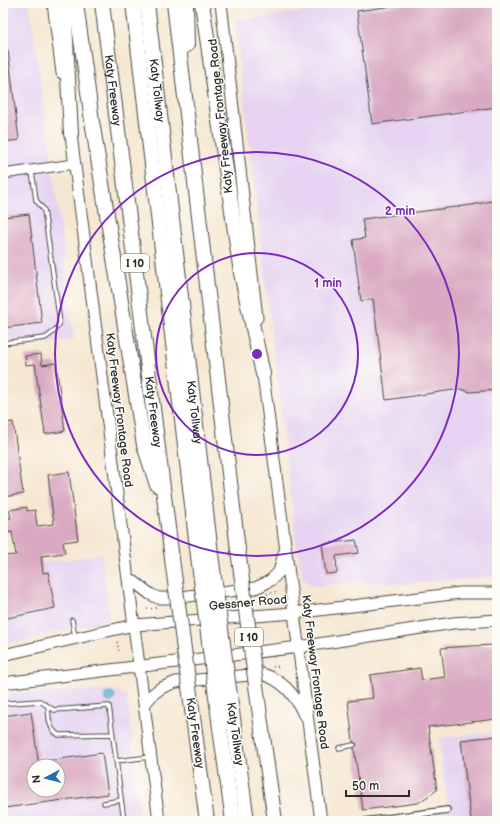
<svg xmlns="http://www.w3.org/2000/svg" width="500" height="824" viewBox="0 0 500 824" font-family="'Balsamiq Sans',sans-serif">
<rect width="100%" height="100%" fill="#fdfcf7"/>
<filter id="ink" filterUnits="userSpaceOnUse"><feTurbulence type="fractalNoise" baseFrequency=".025" numOctaves="2"/><feDisplacementMap in="SourceGraphic" scale="8" xChannelSelector="R" yChannelSelector="G"/><feConvolveMatrix kernelMatrix="1 2 1 2 8 2 1 2 1" color-interpolation-filters="sRGB"/></filter>
<filter id="wash" filterUnits="userSpaceOnUse"><feTurbulence type="fractalNoise" baseFrequency=".012" numOctaves="4" result="noise"/><feDisplacementMap in="SourceGraphic" scale="16" xChannelSelector="R" yChannelSelector="G"/><feGaussianBlur stdDeviation="0.9" result="paint"/><feColorMatrix in="noise" values="0 0 0 0 0 0 0 0 0 0 0 0 0 0 0 0 0 1.4 0 .05"/><feComposite in="paint" operator="in"/></filter>
<g filter="url(#wash)">
<rect width="100%" height="100%" fill="#f6e7d2"/>
<path fill="#e5d3f1" fill-rule="evenodd" d="M3 3H29L52 159 74 339 3 350Z
M331 3H497V577L438 581 405 584 358 582 312 586 303 578 296 543 235 21 327 8Z
M101 554 110 620 3 645V569Z
M112 690H117L123 695H126L129 712 140 819 128 821H3V694L22 693ZM34 766H58V790H34Z
M497 731V821H449L439 738Z"/>
<path fill="#53bdcf" stroke="#3f747d" d="M105 697a5 5 0 1 1 10 0a5 5 0 1 1-10 0Z"/>
<g id="blocks">
<path fill="#d9a9c1" d="M415 3H497V107L372 124 357 11Z
M8 50 19 140 3 142V51Z
M497 200V390L470 392 460 389 386 400 373 299 361 301 353 240 365 238 362 219 472 205Z
M29 214 42 323 3 328V217Z
M41 354 42 365 56 363 65 431 45 434 35 364 26 365 25 356Z
M13 422 23 494 3 497V423Z
M69 472 78 540 63 542 65 553 41 556 43 573 48 572 55 608 3 619V556L16 555 12 532 3 533V519L11 518 9 510 27 507V511L35 510 37 526 54 524 48 475Z
M356 540 359 553 336 556 337 573 326 574 322 544Z
M497 645V719L428 727 437 790 418 803 363 810 354 748 357 745 356 743 353 742 348 701 373 698 370 675 420 668 422 680 445 677 441 648 471 646Z
M31 712 39 766H34V790H58V766H39V762L102 753 108 794 4 808 3 800V716Z
M497 736V821H471L461 740Z"/>
</g>
</g>
<g filter="url(#ink)">
<use href="#blocks" fill-opacity="0" stroke="#494744" stroke-width="1"/>
<g fill="none" stroke-linecap="round" stroke-linejoin="round">
<defs>
<path id="service" d="M3 343 45 338C52 334 56 330 60 323L44 210 36 200 32 171
M72 620 75 637
M3 704 10 703 40 701 54 710 109 706 124 821
M48 706C49 717 48 729 59 735L113 734
M339 748 354 745
M116 761 150 757
M104 803 121 800"/>
<path id="pedestrian" d="M365 821 447 810"/>
<path id="tertiary" d="M3 174 74 164"/>
<path id="secondary" d="M53 3 62 73
M221 3 257 318
M70 127 159 821
M262 367 321 821
M128 577 150 594 158 598H172L255 588 264 584 271 580 279 572 284 553
M3 655 134 625 294 613 460 593H497
M3 683 299 647 453 623 497 620
M144 705 153 694 161 688 176 682 262 674C283 680 296 696 304 715"/>
<g id="motorway">
<path d="M64 3 71 134"/>
<path d="M76 3 92 121 144 445 157 485"/>
<path id="s1" d="M102 3 172 559"/>
<path d="M133 3 198 556"/>
<path id="s2" d="M147 3 211 554"/>
<path d="M174 3 238 550"/>
<path d="M186 3 187 45"/>
<path d="M202 3 241 273 263 374"/>
<path d="M261 723 275 821"/>
<path d="M234 726 247 821"/>
<path d="M220 728 233 821"/>
<path d="M195 732 207 821"/>
</g>
</defs>
<use href="#service" stroke="#494744" stroke-width="5.5"/>
<use href="#pedestrian" stroke="#494744" stroke-width="8"/>
<use href="#tertiary" stroke="#494744" stroke-width="11"/>
<use href="#secondary" stroke="#494744" stroke-width="13"/>
<use href="#motorway" stroke="#494744" stroke-width="16"/>
<path stroke="#494744" stroke-width="1.5" stroke-dasharray="1 3" stroke-linecap="butt" d="M267 594 278 591
M147 609 158 608
M311 622 312 634
M117 642 119 651
M273 667 281 666"/>
<use href="#service" stroke="#fff" stroke-width="3.5"/>
<use href="#pedestrian" stroke="#fff" stroke-width="5.5"/>
<use href="#tertiary" stroke="#fff" stroke-width="9"/>
<use href="#secondary" stroke="#fff" stroke-width="11"/>
<use href="#motorway" stroke="#fff" stroke-width="14"/>
<defs>
<path id="motorway-bridge" d="M238 550 261 723
M211 554 234 726
M198 556 220 728
M172 559 195 732"/>
</defs>
<use href="#motorway-bridge" stroke="#494744" stroke-width="16" stroke-linecap="butt"/>
<use href="#motorway-bridge" stroke="#fff" stroke-width="14"/>
</g>
</g>
<g fill="none" stroke="#7b2cbf" stroke-width="2">
<circle cx="257" cy="354" r="101"/>
<circle cx="257" cy="354" r="202"/>
</g>
<g text-anchor="middle" dominant-baseline="central" stroke-width="3" stroke-linejoin="round" paint-order="stroke">
<g fill="#fdfcf7" stroke="#6a6a68" stroke-width="1">
<rect x="121" y="254" width="28" height="18" rx="3"/>
<rect x="235" y="628" width="28" height="18" rx="3"/>
</g>
<g font-size="11" font-weight="bold" fill="#2b2b2b">
<text x="135" y="263">I 10</text>
<text x="249" y="637">I 10</text>
</g>
<g font-size="12" fill="#2b2b2b" stroke="#fdfcf7">
<text stroke="none"><textPath href="#s2" startOffset="88">Katy Tollway</textPath></text>
<text stroke="none"><textPath href="#s1" startOffset="88">Katy Freeway</textPath></text>
<text transform="translate(221 116) rotate(-96)">Katy Freeway Frontage Road</text>
<text transform="translate(119 410) rotate(83)">Katy Freeway Frontage Road</text>
<text stroke="none"><textPath href="#s1" startOffset="412">Katy Freeway</textPath></text>
<text stroke="none"><textPath href="#s2" startOffset="412">Katy Tollway</textPath></text>
<text transform="translate(248 603) rotate(-5)">Gessner Road</text>
<text transform="translate(315 672) rotate(83)">Katy Freeway Frontage Road</text>
<text transform="translate(195 733) rotate(82)">Katy Freeway</text>
<text transform="translate(235 734) rotate(82)">Katy Tollway</text>
</g>
</g>
<circle cx="257" cy="354" r="6" fill="#7b2cbf" stroke="#fdfcf7" stroke-width="2"/>
<g font-size="12" text-anchor="middle" font-weight="bold" fill="#7b2cbf" stroke="#fdfcf7" stroke-width="3" stroke-linejoin="round" paint-order="stroke">
<text x="400" y="215">2 min</text>
<text x="328" y="287">1 min</text>
</g>
<rect width="500" height="824" fill="none" stroke="#fdfcf7" stroke-width="16"/>
<g transform="translate(46 778) rotate(263)"><circle r="19" fill="#fdfcf7" stroke="#a9a8a5"/>
<path d="M0-3L7 15L0 10L-7 15Z" fill="#1f6fb2"/>
<text y="-6" font-size="11" font-weight="bold" text-anchor="middle" fill="#2b2b2b">N</text>
</g>
<path d="M346 790v6h63v-6" fill="none" stroke="#2b2b2b" stroke-width="2"/>
<text x="352" y="790" font-size="12" fill="#2b2b2b" stroke="#fdfcf7" stroke-width="3" paint-order="stroke">50 m</text>
</svg>
